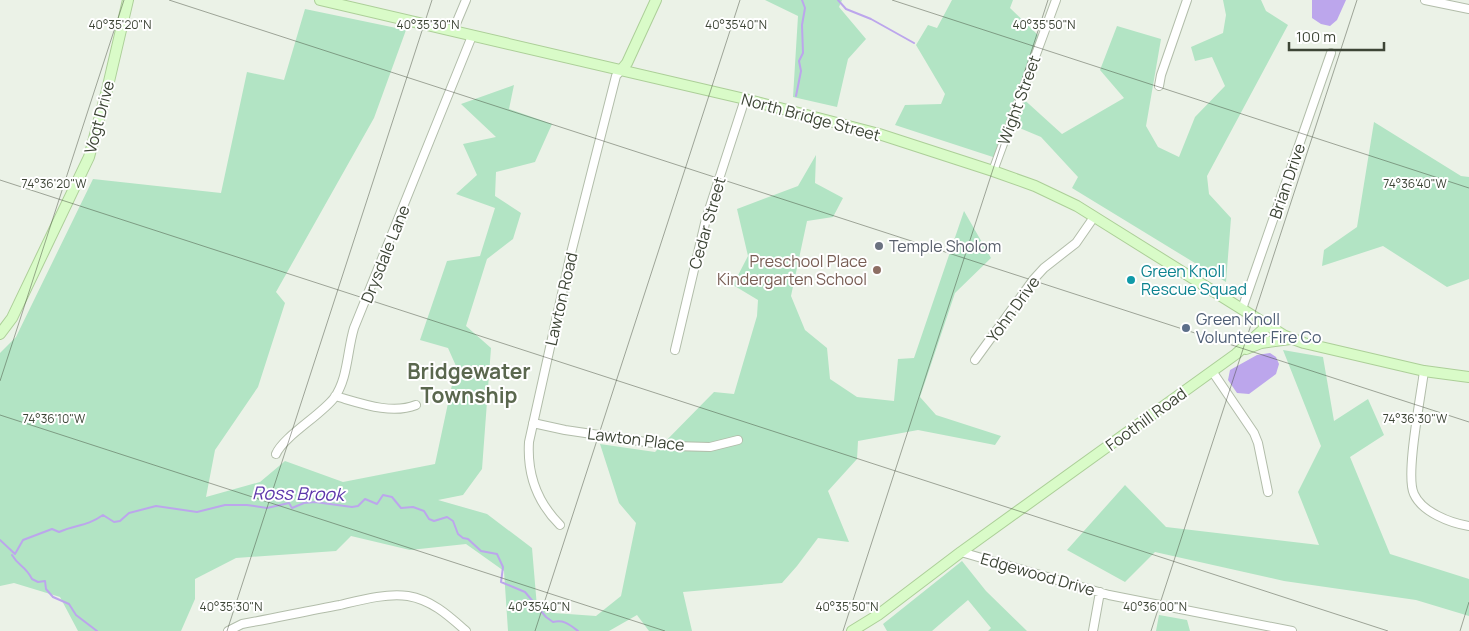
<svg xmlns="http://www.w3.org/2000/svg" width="1469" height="631" viewBox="0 0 1469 631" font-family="Manrope,sans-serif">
<rect width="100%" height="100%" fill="#ebf2e7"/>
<path fill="#b2e4c4" d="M765 0H842L839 7 866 39 848 59 837 107 793 97 798 16Z
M952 0H1013L1010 8 1041 38 1019 95 1062 134 1124 98 1100 70 1117 26 1161 39 1146 126 1158 147 1179 157 1195 117 1225 86 1212 57 1195 61 1191 47 1223 33 1226 15 1223 0H1261L1266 11 1288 25 1207 176 1209 194 1231 218 1226 282 1072 188 1078 177 1041 137 1008 123 996 158 895 125 905 105 941 104 945 94 916 45 928 25 937 28Z
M305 9 406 30 374 118 276 292 285 303 258 387 215 450 206 497 260 482 285 461 343 482 435 464 456 366 448 348 420 340 447 261 480 256 495 208 456 194 477 175 463 144 496 137 461 104 514 85 509 109 552 124 535 162 496 172 495 196 521 213 513 239 487 259 466 326 491 348 482 469 463 495 438 500 487 514 532 548 537 607 554 613 596 616 621 596 636 523 619 503 600 444 655 452 714 392 734 394 757 316 758 300 733 285 748 256 737 209 798 186 816 155 815 183 843 198 833 217 807 221 791 296 805 330 827 348 830 379 857 397 894 401 898 359 914 358 964 211 991 258 955 293 920 397 936 415 1001 436 995 445 918 430 858 441 857 459 828 491 849 542 818 538 797 566 782 583 683 592 692 631H649L637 615 609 631H508L504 571 466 544 410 550 351 536 336 551 236 558 195 579V599L181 631H78L60 597 14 583 0 586V353L16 337 93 179 221 193 247 72 284 80Z
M1374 122 1461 176 1469 177V279L1447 287 1383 246 1322 266 1324 250 1357 227Z
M1283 350 1323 357 1334 421 1368 399 1384 435 1350 457 1390 554 1469 579V616L1416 600 1284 581 1155 552 1125 582 1067 550 1125 485 1166 527 1319 545 1298 492 1321 446Z
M962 561 986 591 1027 631H988L991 628 968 600 932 631H887L883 624Z
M1159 615 1187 620 1190 631H1156Z"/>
<path fill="#bca6ec" d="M1312 0H1346L1337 20 1330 26 1321 24 1312 18Z
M1270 353 1276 357 1279 364 1276 374 1249 394 1237 393 1228 380 1230 370 1257 355Z"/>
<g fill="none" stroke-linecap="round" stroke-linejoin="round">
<path stroke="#bca6ec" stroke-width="2" d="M838 0 846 9 871 19 914 43
M796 96 801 71 799 61 803 53 802 25 805 8 802 0
M0 540 15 554 23 540 52 529 59 532C77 524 86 527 103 515L114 522 120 521 129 513 156 506 197 512 225 505H247L267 508 289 503 292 508 304 503 315 502 352 507 358 506 365 499 377 504 383 495 392 497 401 508 413 507 424 511 429 519 434 521 447 517 453 521 458 534 463 538 468 539 481 551 497 554 503 567 501 582 525 592 546 617 553 622C564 619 570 625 578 631
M12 555C19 567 25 565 32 579L38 582 45 581 46 589 53 597 69 604 76 615 97 631"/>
<defs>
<path id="street" d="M1425 0 1469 9
M453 31 466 0
M1159 86 1161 75 1187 0
M993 171 1056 0
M1242 309 1331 53
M675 350 706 219 745 99
M975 360 1033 280 1044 268 1076 243 1094 217
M1212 371 1254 433 1258 443 1268 492
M1424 371C1421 396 1405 476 1414 494 1422 512 1450 523 1469 526
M335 396C360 403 391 415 416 405
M533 423 565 430 673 446 710 447 738 440
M276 454C283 437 321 415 334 398 348 379 347 351 354 328L472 36
M560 525C537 502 527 474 529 442L571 253 616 76 622 69
M961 552 1109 595 1292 631
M228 631 242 624C275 618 307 611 340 605 361 600 386 593 408 596 432 600 449 616 466 631
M1093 631 1100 592"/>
<path id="secondary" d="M320 0 745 99 879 134 993 171 1035 186 1077 206 1285 336 1304 343 1424 371 1469 377
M622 69 627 63 656 0
M0 334 12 318 89 157 107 90 128 0
M1246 349 1261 343 1290 339
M852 631 878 615 961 552 1236 354 1267 326"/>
</defs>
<use href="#street" stroke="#b2bdaa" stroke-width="10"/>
<use href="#secondary" stroke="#accf98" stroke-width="12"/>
<use href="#street" stroke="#fff" stroke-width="8"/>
<use href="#secondary" stroke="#d9fbc8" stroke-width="10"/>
</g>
<path fill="none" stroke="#3d4536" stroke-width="1" stroke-opacity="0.45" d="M169 0 1469 422M892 0 1469 188M0 180 1388 631M0 381 124 0M0 415 665 631M227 631 432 0M535 631 740 0M843 631 1048 0M1151 631 1357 0M1460 631 1469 602"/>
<circle fill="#6b7280" stroke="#fff" stroke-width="2" cx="879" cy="246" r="5"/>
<circle fill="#8d6e63" stroke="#fff" stroke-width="2" cx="877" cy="270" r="5"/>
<circle fill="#0f9aa8" stroke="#fff" stroke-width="2" cx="1131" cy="280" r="5"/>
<circle fill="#5c6f8a" stroke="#fff" stroke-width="2" cx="1186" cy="328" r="5"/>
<g text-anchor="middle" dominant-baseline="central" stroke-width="4" stroke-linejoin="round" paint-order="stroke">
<g font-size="16" fill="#3d4536" stroke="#fff">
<text transform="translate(1019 100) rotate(-70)">Wight Street</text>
<text transform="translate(99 117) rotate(-75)">Vogt Drive</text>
<text transform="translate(811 117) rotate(15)">North Bridge Street</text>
<text transform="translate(1287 181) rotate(-71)">Brian Drive</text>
<text transform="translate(707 223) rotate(-74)">Cedar Street</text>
<text transform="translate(385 254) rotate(-68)">Drysdale Lane</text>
<text transform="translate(561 299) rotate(-77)">Lawton Road</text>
<text transform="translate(1013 309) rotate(-54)">Yohn Drive</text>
<text transform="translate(1146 419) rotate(-36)">Foothill Road</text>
<text transform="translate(636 439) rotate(7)">Lawton Place</text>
<text transform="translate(1038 574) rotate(16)">Edgewood Drive</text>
</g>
<g font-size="16" fill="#5b616d" stroke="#fff" text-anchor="start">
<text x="889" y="246">Temple Sholom</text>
</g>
<g font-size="16" fill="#785e54" stroke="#fff" text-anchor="end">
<text x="867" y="261">Preschool Place<tspan x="867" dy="18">Kindergarten School</tspan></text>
</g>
<g font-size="16" fill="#0d838f" stroke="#fff" text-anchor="start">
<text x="1141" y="271">Green Knoll<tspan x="1141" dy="18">Rescue Squad</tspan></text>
</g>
<g font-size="16" fill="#4e5e75" stroke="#fff" text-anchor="start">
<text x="1196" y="319">Green Knoll<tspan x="1196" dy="18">Volunteer Fire Co</tspan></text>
</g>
<g font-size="18" font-style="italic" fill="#5c36aa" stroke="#fff">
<text transform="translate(298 493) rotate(1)">Ross Brook</text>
</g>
<g font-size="21" font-weight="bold" fill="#5a674e" stroke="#fff">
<text x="469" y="371">Bridgewater<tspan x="469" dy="24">Township</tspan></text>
</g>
</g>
<g font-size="12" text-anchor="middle" fill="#3d4536" stroke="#fff" stroke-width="4" stroke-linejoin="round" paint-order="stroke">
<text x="120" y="29">40°35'20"N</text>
<text x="428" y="29">40°35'30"N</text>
<text x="736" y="29">40°35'40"N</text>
<text x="1044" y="29">40°35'50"N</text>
<text x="1415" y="188">74°36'40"W</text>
<text x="54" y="188">74°36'20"W</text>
<text x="1415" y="423">74°36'30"W</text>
<text x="54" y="423">74°36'10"W</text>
<text x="231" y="611">40°35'30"N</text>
<text x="539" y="611">40°35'40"N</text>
<text x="847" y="611">40°35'50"N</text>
<text x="1155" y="611">40°36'00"N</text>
</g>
<path d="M1289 42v8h95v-8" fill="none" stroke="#3d4536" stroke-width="2.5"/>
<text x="1296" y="42" font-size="15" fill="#3d4536" stroke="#ffffff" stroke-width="4" paint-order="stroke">100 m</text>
</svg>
